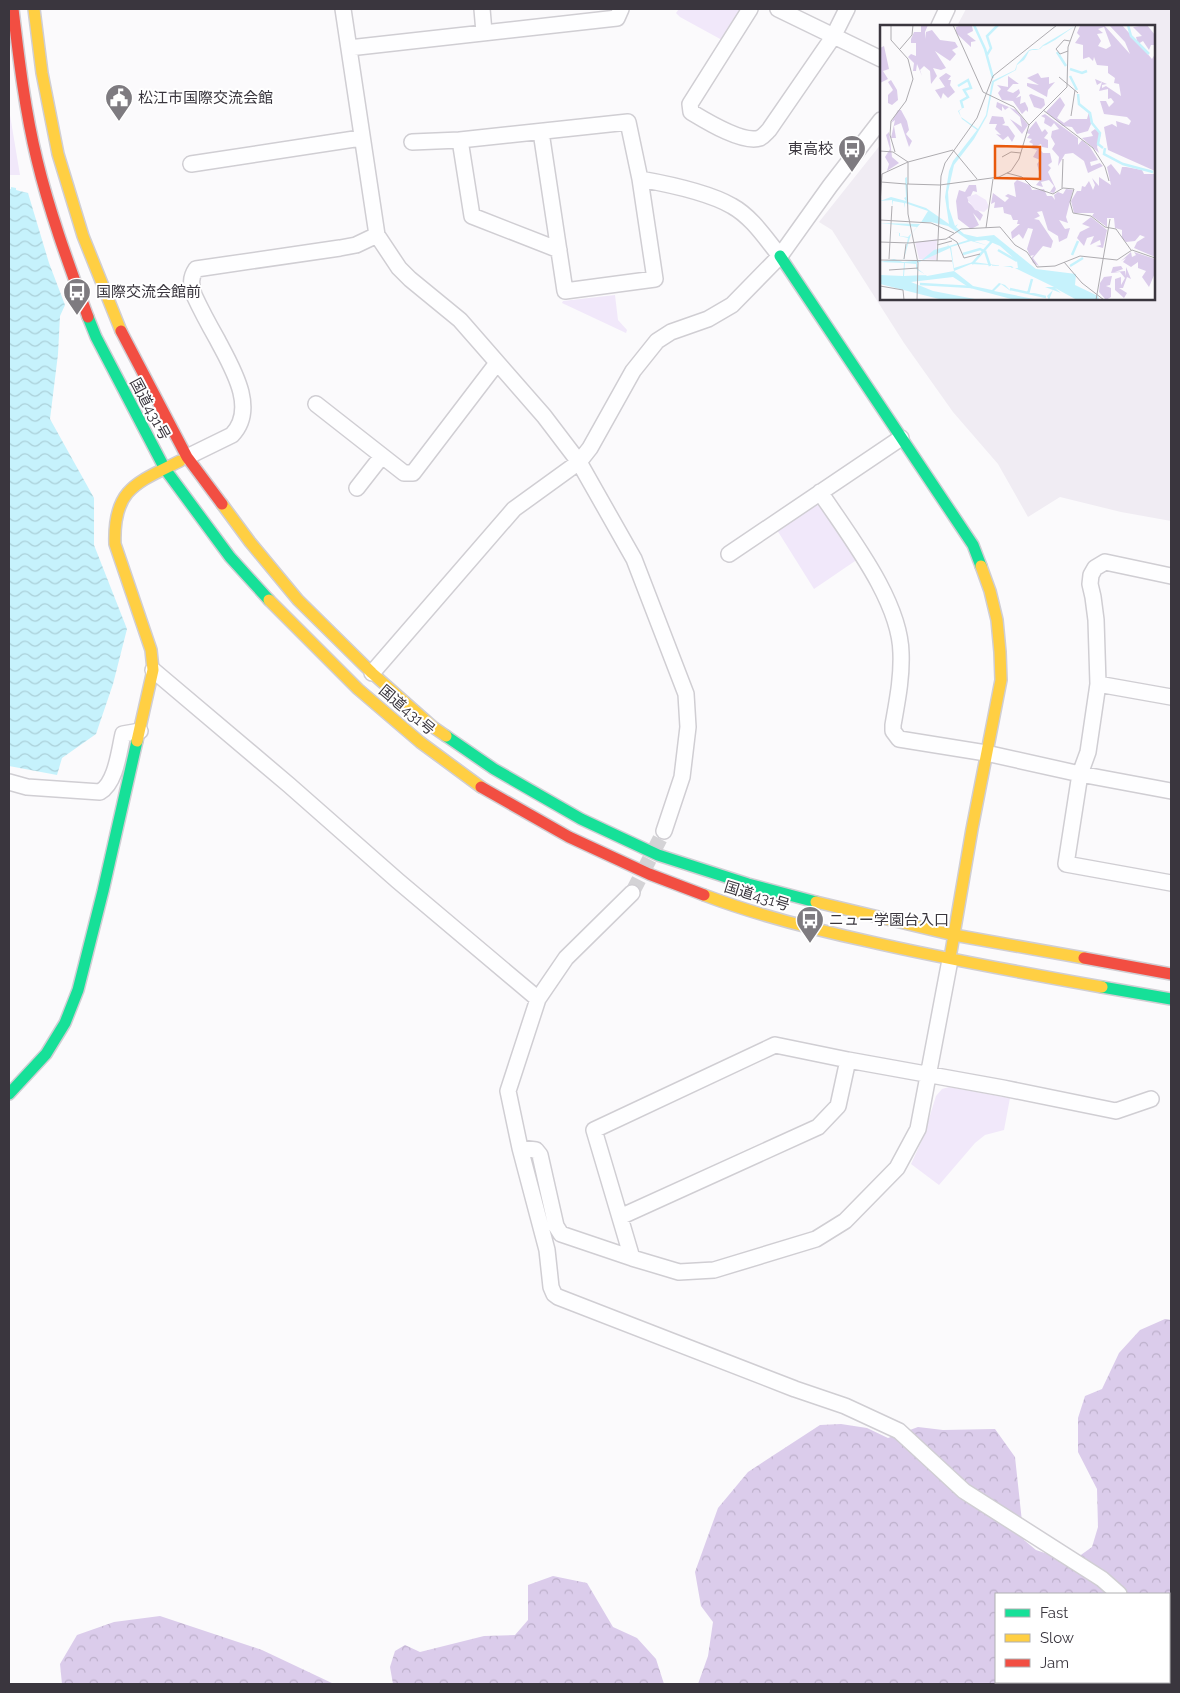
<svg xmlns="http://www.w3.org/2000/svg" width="1180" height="1693" font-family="Raleway,'Noto Sans JP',sans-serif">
<defs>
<pattern id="forest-crowns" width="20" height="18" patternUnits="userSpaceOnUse" patternTransform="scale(1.25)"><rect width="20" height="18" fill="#dbcceb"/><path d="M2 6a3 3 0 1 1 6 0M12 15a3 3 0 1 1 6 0" fill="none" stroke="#bdb0cb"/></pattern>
<pattern id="water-waves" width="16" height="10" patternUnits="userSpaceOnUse" patternTransform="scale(1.25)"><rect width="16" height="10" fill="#c6f2fc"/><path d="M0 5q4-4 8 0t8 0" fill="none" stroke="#abd0d9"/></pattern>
</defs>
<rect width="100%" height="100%" fill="#fbfafc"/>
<!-- built -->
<path fill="#f0ecf3" d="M966 9H1171V521L1121 512 1060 497 1028 517 998 464 953 412 904 343 832 230 819 222 881 144V299H1154V26H957Z"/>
<!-- forest -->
<path fill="url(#forest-crowns)" d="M1165 1319 1171 1320V1676L1169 1674V1594H996V1682H1112L1109 1684H698L708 1656 713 1622 701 1606 695 1572 718 1508 748 1472 820 1425 841 1424 867 1428 888 1438 918 1427 943 1430 995 1429 1015 1457 1024 1540 1036 1550 1071 1562 1092 1547 1098 1527 1097 1489 1078 1452V1418L1085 1396 1102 1389 1119 1353 1140 1330Z
M553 1576 587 1583 613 1627 637 1638 656 1659 664 1684H393L390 1667 395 1651 405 1645 420 1652 484 1636 515 1635 528 1620V1585Z
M160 1616 262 1650 334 1684H62L60 1664 77 1635 114 1622Z"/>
<!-- park -->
<path fill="#f1e8fa" d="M679 9H741L722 40 680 17 676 13Z
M9 109 20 175H9Z
M615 295 618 320 627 330 626 333 562 303 563 301Z
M814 505H823L858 559 814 589 777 530Z
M949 1087 1010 1098 1004 1130 985 1135 975 1143 939 1185 911 1164 923 1138 936 1096 942 1089Z"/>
<!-- water -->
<path fill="url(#water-waves)" d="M11 187 16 188V190L28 193 49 263 65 305 60 316 58 354 50 419 94 498V545L127 629 113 684 96 734 62 758 57 775 9 766V189H11Z"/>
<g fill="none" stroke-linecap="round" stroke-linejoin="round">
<!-- street-tunnel -->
<path stroke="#d4d3d6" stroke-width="15" stroke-dasharray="15 8" stroke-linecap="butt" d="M632 893 664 831"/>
<defs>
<path id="street" d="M343 9 377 235 399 268 410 279 460 320 544 416 579 462 634 559 686 694 688 727 682 777 664 831
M482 9 484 32
M750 9 690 104 691 112C706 121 743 144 760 138 764 136 766 133 769 130L833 37 847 9
M778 9 881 59
M939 26 947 9
M349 48 617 18 621 9
M541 132 565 291 655 279 640 179
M460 140 472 216 559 250
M412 142 460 140 628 122 640 179C668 184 708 192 732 206 752 217 766 239 780 256
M191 164 361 138
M316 404 404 473H413L497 363
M187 457 232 435C258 408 231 366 217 339 209 325 201 310 194 295 191 284 190 278 196 269L340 248 356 245 377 235
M357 488 382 456
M820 492C849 536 900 600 901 653 902 678 897 702 893 725V731L899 739 986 753 1080 774 1171 791
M729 554 901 438
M1171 576 1105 562 1095 568 1091 575 1090 584 1093 597 1096 620 1098 684 1088 752 1080 774 1066 864 1171 883
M153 670 289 785 398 881 538 999
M372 673 514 509 579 462 590 448 633 371 657 341 671 332 708 319 732 305 780 256 830 186 881 120
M1098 684 1171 697
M9 782 27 787 100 792C116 783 119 751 123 734L140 731
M632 893 566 958 538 999 508 1091 520 1148 547 1250 551 1287 554 1294 558 1297 795 1389 845 1406 899 1431 964 1491 1102 1579 1119 1594
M520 1148 536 1150 540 1155 556 1226 561 1234 632 1258 679 1272 714 1270 816 1239 845 1221 897 1168 918 1129 950 960
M620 1217 818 1127 838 1106 848 1060
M632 1258 594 1130 775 1045 848 1060 1003 1088 1116 1111 1151 1099
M1154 1682V1684"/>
<path id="fast" d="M780 256 973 545 981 566
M88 317 96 337 165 469 230 557 269 600
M446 736 494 769 581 819 658 855 748 884 816 902
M1102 987 1171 999
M9 1094 46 1054 65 1023 78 990 103 891 137 741"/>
<path id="slow" d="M34 9 42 73 58 154 83 236 121 331
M222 504 250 542 298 600 372 673 433 727 446 736
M269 600 358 689 420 742 481 787
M137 741 153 670 151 650 115 544C113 489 136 483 180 461
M704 895C757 915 812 929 867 941 945 959 1023 973 1102 987
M816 902 954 935 1084 958
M951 952 972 829 1001 680 1000 652 997 620 990 591 981 566"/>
<path id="jam" d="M13 9C19 60 25 111 37 160 50 214 69 265 88 317
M121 331 187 457 222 504
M481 787 569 837 649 874 704 895
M1084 958 1171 974"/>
</defs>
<!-- street casing -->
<use href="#street" stroke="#d0ced3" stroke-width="18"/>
<!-- fast casing -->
<use href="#fast" stroke="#d0ced3" stroke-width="14"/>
<!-- slow casing -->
<use href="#slow" stroke="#d0ced3" stroke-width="14"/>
<!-- jam casing -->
<use href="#jam" stroke="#d0ced3" stroke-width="14"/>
<!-- street -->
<use href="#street" stroke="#fefeff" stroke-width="15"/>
<!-- fast -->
<use href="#fast" stroke="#16e098" stroke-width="11"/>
<!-- slow -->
<use href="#slow" stroke="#ffcf43" stroke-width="11"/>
<!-- jam -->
<use href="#jam" stroke="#f24e42" stroke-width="11"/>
</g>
<!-- icons -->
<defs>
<symbol id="civic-pin" viewBox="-11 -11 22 30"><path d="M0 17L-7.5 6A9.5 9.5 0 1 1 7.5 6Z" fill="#7e7b80" stroke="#fff"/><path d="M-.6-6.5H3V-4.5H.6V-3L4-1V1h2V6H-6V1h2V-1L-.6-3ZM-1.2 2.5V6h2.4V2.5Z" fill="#fff"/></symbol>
<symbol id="bus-pin" viewBox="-11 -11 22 30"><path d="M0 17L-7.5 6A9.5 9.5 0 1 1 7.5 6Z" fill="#7e7b80" stroke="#fff"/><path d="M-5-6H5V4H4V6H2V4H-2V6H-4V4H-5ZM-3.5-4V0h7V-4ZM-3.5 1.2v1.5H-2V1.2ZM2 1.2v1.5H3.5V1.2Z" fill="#fff"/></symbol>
</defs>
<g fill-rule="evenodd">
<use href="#civic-pin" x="103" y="82" width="32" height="43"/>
<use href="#bus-pin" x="836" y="133" width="32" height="43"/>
<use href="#bus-pin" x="61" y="276" width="32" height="43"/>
<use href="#bus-pin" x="794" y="904" width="32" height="43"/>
</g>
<g text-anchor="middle" stroke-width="4" stroke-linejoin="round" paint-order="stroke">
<!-- poi labels -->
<g font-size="15" fill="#3a363e" stroke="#fff" text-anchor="start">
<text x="138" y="103">松江市国際交流会館</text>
<text x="833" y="154" text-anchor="end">東高校</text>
<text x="96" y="297">国際交流会館前</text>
<text x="829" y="925">ニュー学園台入口</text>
</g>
<!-- street labels -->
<g font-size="15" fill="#3a363e" stroke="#fff">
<text transform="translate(150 409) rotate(62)" y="5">国道431号</text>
<text transform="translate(407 710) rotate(40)" y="5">国道431号</text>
<text transform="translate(757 896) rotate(17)" y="5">国道431号</text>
</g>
</g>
<!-- overview -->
<g transform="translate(880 25)">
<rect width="275" height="275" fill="#fbfafc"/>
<path d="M41 0H48L45 7V14L46 7 52 5 60 15 75 17 78 22 72 25 76 29 70 36 55 26 66 43 61 45 53 43 57 51 51 59 50 46 44 41 40 45 42 51 37 39 36 46H33L34 38 28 32 31 29 36 31V18H31V14L34 7H41ZM81 0 92 1 93 6 87 9 96 16 91 17V22L76 8V2ZM224 0 250 29 245 17 229 0H242L272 34 275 29V146L228 125 224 102 232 99 237 102 236 96 249 100 251 96 247 92 224 89 220 76H226L229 82 234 77 231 73 228 74V64L219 66 222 57 217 60 215 54 227 59 222 60V63L226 61 241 71 239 59 234 58 235 53 228 48V41L217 40 214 32 213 36 209 32 203 34V20L195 18 200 11 197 8 200 1ZM224 2 231 21 226 24 218 21 221 16 217 9 223 8 218 4ZM267 0 275 10V20H271L269 25 263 16 258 19 256 12 262 11 253 2ZM4 21 9 44 3 46 8 54 0 58V23ZM66 48 71 51 68 55H71L70 60 75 67 68 73 63 68 61 74 55 65 65 62 59 53ZM158 48 161 53 169 52V59L175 57 168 65 167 72 147 61V58L159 60 147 53ZM128 51 139 59H133L127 66 133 68 139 64 140 68 136 73 141 71 140 79 145 77 148 83V87L146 85 142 89 133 76 122 75 118 68 121 64 117 60 128 62ZM11 55 17 65 18 75 12 80 8 78V70L13 65 8 57ZM151 69 164 74 165 80 161 84 154 82 149 70ZM180 72 185 80 177 93 184 98 190 94H207L209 87 211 99 208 106 197 109 192 102 183 101 166 87ZM117 77 136 85 148 100 142 109 130 94 142 102 140 92 129 82 125 85 122 81V86L116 82ZM18 85H21L27 96 29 105 26 109 32 116 29 122 21 98 14 101 16 113H11L15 95 11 98ZM165 89 198 113V120L202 115 210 122 218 135 210 137 211 141 220 138 223 141 208 148 204 136 193 128 185 129 178 141 179 132 172 124 175 119 171 112 172 106 179 104 174 98 171 102 164 98 165 93 161 91ZM112 91 123 92 125 98 122 100 128 101 135 111 132 117 128 111 123 115 116 109 121 110 115 104 117 99H109ZM156 96 162 107 165 104 168 108 164 113 168 115V123L162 122 161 119 157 121 163 128H170L172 137 168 140 171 143 168 147 176 164 174 168 170 167 174 161 169 155 161 157 163 162 156 160 161 154 157 139 160 135 153 132 157 125 151 123 153 119 149 117 152 114 147 113 150 109 146 108ZM215 104 221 109 217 122 219 128 202 113 213 111 211 107ZM9 107 12 132 19 138 7 146 9 139 5 132 10 124 6 110ZM231 139 240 150 242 142H246L262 145 264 149H275V232L254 223 257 217 265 212 260 210 255 216 246 217 242 213V205L235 203 234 193H227V202L212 191 214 188H194L191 176 197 166H201L202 161 205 162 209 156 213 165 215 160 212 153 219 161V152L231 160 227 142ZM137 155 150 160 152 165 164 164 167 171H172L175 175 174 170 178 167 183 169 186 164 193 165 186 192 188 198 179 195 185 204 190 203 187 213 179 217 178 211 168 205 162 186 157 187 160 191 154 194 159 195 173 216 171 223 163 221 153 233 159 241 153 238 151 233 154 230 150 231 147 224 153 204 148 203 143 214 139 209 132 214 131 207 140 199H137L138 195H133L131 190 124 188 123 182 114 183 115 177 111 179 113 168 125 177 129 173 125 171 128 169 136 172 134 158ZM89 160H96L97 167 93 166 88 177 103 190 100 196 93 188 99 200 91 204 78 194 76 176 79 165 85 167ZM211 192 227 205 223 223 216 221 221 220 220 215 210 220 214 211 207 213 204 221 197 213 200 207 210 202 202 199ZM251 227 252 232 256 230 254 227 275 234V248L269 262 262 252 266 246 258 243V237L251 242 243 237 246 233 241 236ZM241 241 243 244 235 247 245 246 246 251V242L251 254 247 252 243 263H239L247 268 244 273 235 265V254L241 252V260L245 253 240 247 231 248 233 242ZM232 251 230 260 226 261 231 263V272L226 275 219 267 220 258 224 252Z" fill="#dbcceb" fill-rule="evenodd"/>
<path d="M96 169 106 175 109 182 104 187 95 185 88 175 87 172ZM57 214 56 235 39 234 35 217Z" fill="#f1e8fa"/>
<path d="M195 1 175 15 166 20 163 21 160 24 156 25H152L149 26 146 32 144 35 141 37 137 40 136 45 114 57 107 91 94 114 74 140 68 167 69 183 75 201 78 199 76 202 84 209 97 212 114 210 156 244 196 249 195 260 218 271 219 275H197L175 263 181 268 173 265 169 275 167 271 173 265 165 262H174L131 241 91 239 74 246 93 261 112 265 119 258 125 260 132 267 121 259 114 266 159 275H135L90 263 73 252 31 257 53 266 100 275H63L0 259V250L23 251 24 238 0 237 14 234 23 237 28 213 19 211V208L12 207 20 208V211L28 212 37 202 0 198 40 199 48 186 25 178 24 183V178L13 176 12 181V175L0 176 11 172 26 176 24 173 26 172 25 153 27 152 28 177 46 183 69 199 65 172 69 146 73 136 97 105 82 94 78 86 84 82 79 86 81 92 98 104 106 90 112 56 135 45 137 39 149 25 153 24H159L163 20ZM51 197 68 201 88 215 69 221 67 219 68 221 54 225 42 235 23 237 31 209 41 198ZM106 215 120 221 137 236 138 243 93 237 74 243 71 222 91 216 109 221 94 216ZM70 223 74 246 47 251 38 244 37 238ZM25 238 36 239V244L46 250 24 251Z" fill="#c6f2fc" fill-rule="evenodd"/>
<path fill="none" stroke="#c6f2fc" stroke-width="2.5" d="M94 0 105 24 113 53M248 0 251 11 269 29M177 27 186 41M107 30 111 23 107 11 118 0M190 44 202 48 207 46M190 51 197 65M78 61 88 55 91 63 84 65 88 72 81 76 83 83M198 69 199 79 210 88 212 98 220 108 218 119 223 123M225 123 224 129 243 139 273 147M118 225 137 236M105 226 110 241M83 229 100 224 104 226M192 230 198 216M92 239 114 214M190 241 203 233M40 259 92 262M130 264 166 272M148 269 152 254"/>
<path fill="none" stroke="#aeacb0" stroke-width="1" d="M11 0V15L28 34 33 54 26 76 11 96 10 110 15 127M73 0 103 67 134 82 149 100M20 24 32 10 33 0M188 26 180 29 176 24 184 15 190 16M179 52 198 68M163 85 213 123 225 142 229 156M191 91 195 65M0 126 13 127 28 137 73 125 97 154M122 132 131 127 141 128M28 137V159M127 148 142 152 152 162 173 169 183 163 194 164 190 177 193 188 211 191 225 202 236 204 251 225M1 157 26 159M27 159 28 189 38 238 37 275M27 159 60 160 119 152 131 146 139 134 149 100 187 62 188 22 196 0M182 163 183 134M0 179 2 149 28 137M0 195 51 198 74 208M106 203 113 154M69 212 77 217 84 233 100 229M0 217 29 218 66 214 81 204 120 202 135 220 147 227 157 242 175 241 200 231 237 235 252 225 275 233M57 220 72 216M9 234 12 181M24 234 26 219M0 235 72 236M57 236 61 151 65 138 97 93 113 51 177 0M184 237 202 258 224 275M9 245 38 243M0 261 23 265 24 275M216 275 230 194"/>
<path fill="#e8590c" fill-opacity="0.15" stroke="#e8590c" stroke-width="2.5" d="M115 121 160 122V154L115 153Z"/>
<rect width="275" height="275" fill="none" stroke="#3a363e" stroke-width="2.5"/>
</g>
<!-- border -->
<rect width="1180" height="1693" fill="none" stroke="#3a363e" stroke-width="20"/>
<!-- legend -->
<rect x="995" y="1593" width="175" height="90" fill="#ffffff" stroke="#b0afb2"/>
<rect x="1005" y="1609" width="25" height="8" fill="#16e098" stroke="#b0afb2"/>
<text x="1040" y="1618" font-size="15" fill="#3a363e">Fast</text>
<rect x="1005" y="1634" width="25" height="8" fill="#ffcf43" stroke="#b0afb2"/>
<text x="1040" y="1643" font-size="15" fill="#3a363e">Slow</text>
<rect x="1005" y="1659" width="25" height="8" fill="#f24e42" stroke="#b0afb2"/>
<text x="1040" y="1668" font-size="15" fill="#3a363e">Jam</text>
</svg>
